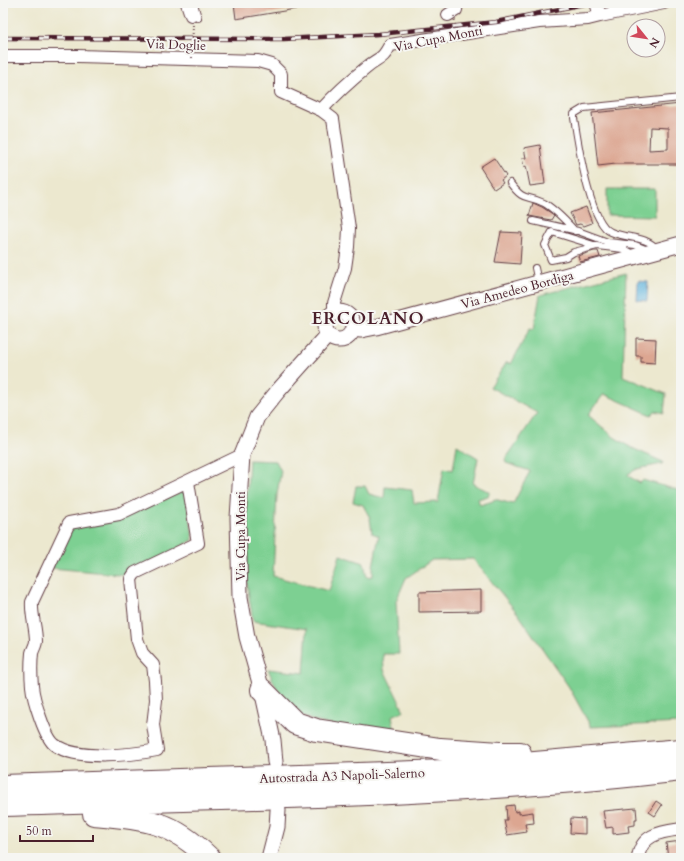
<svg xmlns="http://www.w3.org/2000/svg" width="684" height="861" font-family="Cardo,serif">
<rect width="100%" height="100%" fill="#f6f6f2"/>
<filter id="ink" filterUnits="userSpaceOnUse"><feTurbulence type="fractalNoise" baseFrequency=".025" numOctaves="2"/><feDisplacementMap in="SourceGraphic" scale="8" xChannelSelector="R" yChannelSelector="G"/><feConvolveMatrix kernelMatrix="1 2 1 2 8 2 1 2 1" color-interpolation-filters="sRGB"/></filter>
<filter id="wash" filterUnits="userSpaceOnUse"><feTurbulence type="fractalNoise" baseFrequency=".012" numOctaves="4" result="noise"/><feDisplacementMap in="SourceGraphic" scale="16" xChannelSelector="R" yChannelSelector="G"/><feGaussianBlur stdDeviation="0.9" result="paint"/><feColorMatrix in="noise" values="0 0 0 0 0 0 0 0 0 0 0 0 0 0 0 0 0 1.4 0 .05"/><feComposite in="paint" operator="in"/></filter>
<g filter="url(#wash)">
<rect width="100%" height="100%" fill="#ece8cf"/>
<!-- green -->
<path fill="#7dd092" stroke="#64785e" d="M607 189H655V216L607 215Z
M626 273 623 376 666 394 664 413 655 411 651 415 604 394 588 415 614 437 630 447 663 462 662 464 637 469 628 474 630 477 640 483 643 480 681 491V723L591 727 569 687 519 615 473 559 432 560 406 578 396 601 399 654H383L384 670 404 711 392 716 396 736C372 732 317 726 299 714 283 704 275 686 268 669L304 673 307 629 253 621 243 559 249 460 276 461 281 471 277 494 273 576 329 591 340 555 364 563 367 577 373 576V566L379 536 372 533 370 518 363 505 353 502 356 486H365L369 494 384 498 385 487 412 490 414 503 438 502 444 468 453 470 457 445 478 458 473 484 490 492 488 496 478 499 480 505 493 501 494 499 513 504 530 471 506 463 505 460 537 413 490 387 507 362 511 364 530 328 534 329 540 295Z
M187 490 193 540 129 575 51 568 70 528 122 516Z"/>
<!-- water -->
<path fill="#61b4dd" stroke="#566a84" d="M638 281 648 282 647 301 637 300Z"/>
<g id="blocks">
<!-- building -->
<path fill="#dca691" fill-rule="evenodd" d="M234 3H307L308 7 236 19Z
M681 104V164H616L598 166 592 113ZM650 127 668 128V149L649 150Z
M540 145 545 184 530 186 526 166 524 167 522 158H526L524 148Z
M494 158 506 176 501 180 503 183 494 189 480 167Z
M533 203 542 207 554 215 551 220 529 216Z
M586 207 592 223 584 226 580 224 576 225 570 213Z
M501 232 522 233 520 264 495 262Z
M594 251H598L600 257 580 262 578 256Z
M636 338 656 339 655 363 641 362V356H636Z
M481 590V611L419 612V592Z
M656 801 662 805 655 816 649 812Z
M514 805 515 812 519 811V814L533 812 534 823 525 824 527 832 507 835 504 820H507L506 806Z
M636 808 637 819H635V825L628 826 629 832 613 834V827L606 828 603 811Z
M571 818 585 819V834L570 833Z
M681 841V858H668L666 843Z"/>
</g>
</g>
<g filter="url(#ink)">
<use href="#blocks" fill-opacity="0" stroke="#623d44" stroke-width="1"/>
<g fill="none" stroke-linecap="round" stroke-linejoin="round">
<defs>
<path id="service" d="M194 3 198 18
M510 183C525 203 526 194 544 203 556 210 566 221 575 231
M533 221 578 231 608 242 635 245 648 250
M597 246 574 252 566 257 551 260 545 245 552 232 597 246 623 249 629 252 631 256
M658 250C646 235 627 239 611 232 589 223 578 141 574 118V114L584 108 681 98
M535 268 538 282"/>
<path id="minor" d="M187 3 191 15
M597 6 600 16 664 3
M448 15 456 10 457 3
M3 56H78L258 61 272 65 281 74V92L321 110 333 119 349 228 348 247 345 268 334 303V313
M321 110C335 95 350 81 366 68 379 57 382 61 390 45L539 22 588 19 600 16
M188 482 198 543 135 573 131 579 137 639 142 653 153 665 155 681 156 700 153 725 157 750C132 755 77 761 55 745 45 738 33 698 32 686 31 675 31 663 32 653 33 649 36 645 36 641 36 628 31 615 32 602L69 523 119 514 242 455
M638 858C641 834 661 832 681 829"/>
<path id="tertiary" d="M325 326a14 14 0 1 1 28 0a14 14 0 1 1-28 0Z
M353 329 361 330 376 327 681 244
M275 762 273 740 262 690 247 637 240 597 238 518 242 455 257 417 278 391 328 335
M269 858 277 827 278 810"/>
<path id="motorway" d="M262 690 295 723 316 730 440 749 500 753H520
M3 786 445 771 681 750
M3 805C229 798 456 797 681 770
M94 814C146 819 170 820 209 858"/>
</defs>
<!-- service casing -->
<use href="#service" stroke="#623d44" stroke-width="8"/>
<!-- minor casing -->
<use href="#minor" stroke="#623d44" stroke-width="14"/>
<!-- tertiary casing -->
<use href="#tertiary" stroke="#623d44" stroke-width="17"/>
<!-- motorway casing -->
<use href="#motorway" stroke="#623d44" stroke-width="24"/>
<!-- service -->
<use href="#service" stroke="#fff" stroke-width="6"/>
<!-- minor -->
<use href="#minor" stroke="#fff" stroke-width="12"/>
<!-- tertiary -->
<use href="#tertiary" stroke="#fff" stroke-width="15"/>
<!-- motorway -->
<use href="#motorway" stroke="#fff" stroke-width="22"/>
<defs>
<path id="rail" d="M3 38 284 39 379 34 496 22 589 3"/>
</defs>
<!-- rail casing -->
<use href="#rail" stroke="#4a1f2b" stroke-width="4.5"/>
<!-- rail -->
<use href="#rail" stroke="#f6f6f2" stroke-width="3" stroke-dasharray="9" stroke-linecap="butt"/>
<!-- path-bridge -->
<path stroke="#623d44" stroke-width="2" stroke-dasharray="1 3" stroke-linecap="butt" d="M454 16 456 31
M192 58 193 23"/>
</g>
</g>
<g text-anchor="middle" stroke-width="4" stroke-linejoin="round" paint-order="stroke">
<!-- street labels -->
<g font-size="13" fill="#4a1f2b" stroke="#f6f6f2">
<text transform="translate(438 38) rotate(-11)" y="5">Via Cupa Monti</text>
<text transform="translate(176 44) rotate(2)" y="5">Via Doglie</text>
<text transform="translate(517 289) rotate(-15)" y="5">Via Amedeo Bordiga</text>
<text transform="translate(240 536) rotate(-90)" y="5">Via Cupa Monti</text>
<text transform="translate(342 775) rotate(-2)" y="5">Autostrada A3 Napoli-Salerno</text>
</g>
<!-- district labels -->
<g font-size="17" font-weight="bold" letter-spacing="1" fill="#4a1f2b" stroke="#f6f6f2">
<text x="368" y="324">ERCOLANO</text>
</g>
</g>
<!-- margin -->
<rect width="684" height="861" fill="none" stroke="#f6f6f2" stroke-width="16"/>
<!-- north arrow -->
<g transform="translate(646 38) rotate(120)"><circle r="19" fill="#f6f6f2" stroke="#b1a0a2"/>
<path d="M0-3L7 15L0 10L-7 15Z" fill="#d1495b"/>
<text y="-6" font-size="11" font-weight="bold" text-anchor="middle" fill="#4a1f2b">N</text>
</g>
<!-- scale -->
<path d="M20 835v6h73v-6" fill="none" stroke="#4a1f2b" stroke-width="2"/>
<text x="26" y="835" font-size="12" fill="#4a1f2b" stroke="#f6f6f2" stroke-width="3" paint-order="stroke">50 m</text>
</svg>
